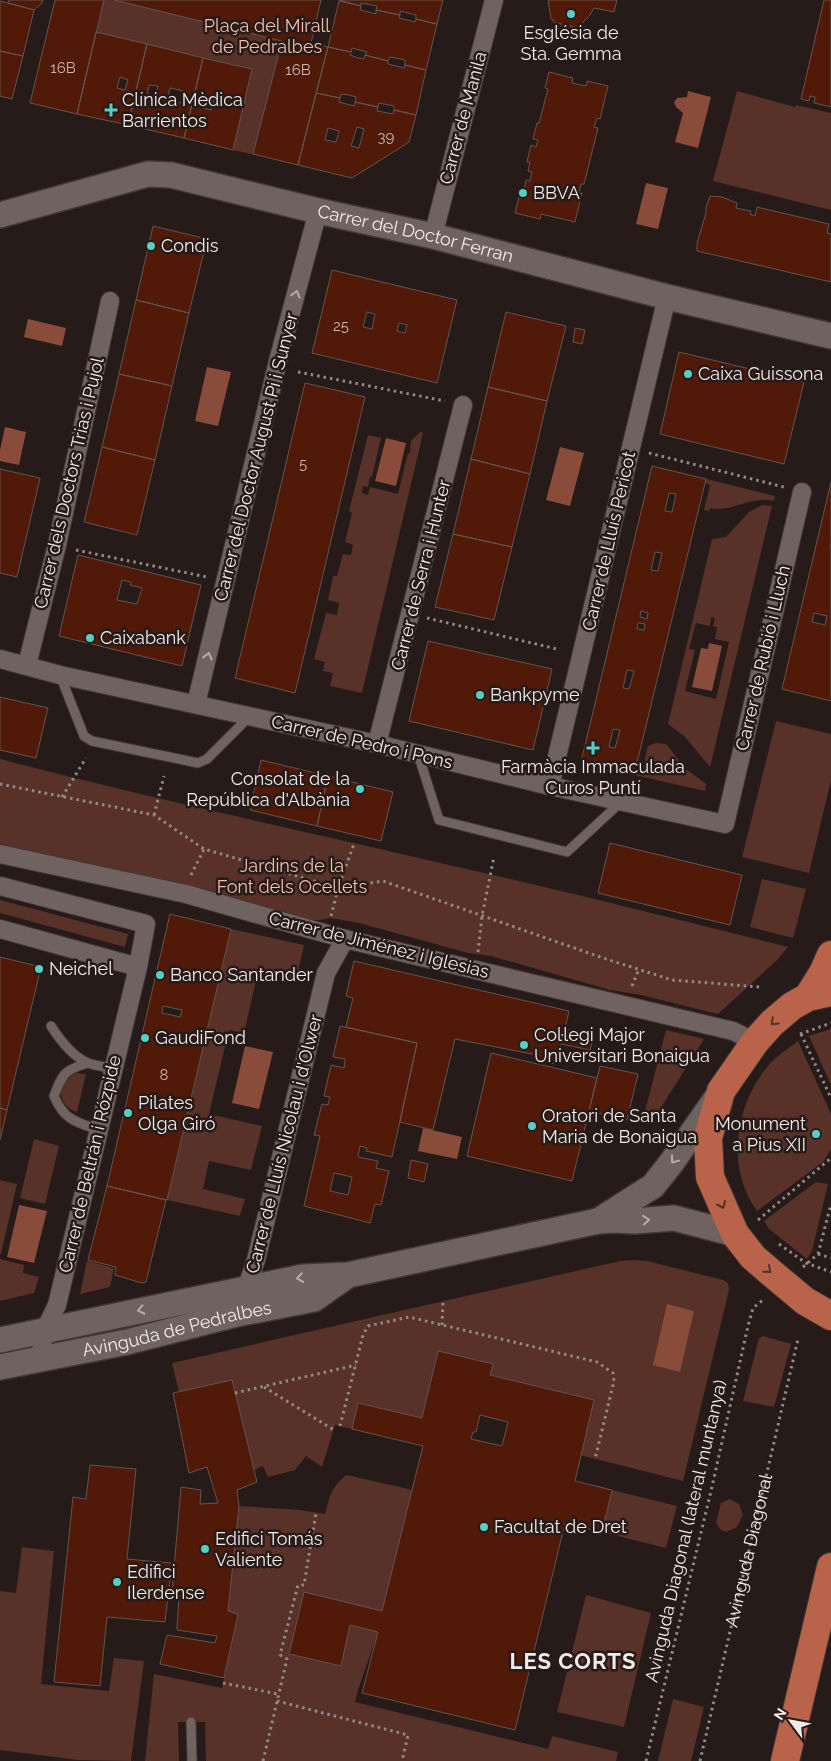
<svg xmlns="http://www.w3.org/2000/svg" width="831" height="1761" font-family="Raleway,sans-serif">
<rect width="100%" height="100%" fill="#261b18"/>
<!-- green -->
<path fill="#583228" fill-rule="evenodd" d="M55 0H315L275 159 233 150 252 69 96 33 30 103Z
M737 91 795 107 796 105 831 113V210L713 181Z
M420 432 423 433 362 693 330 686 333 673 323 671 325 662 314 659 326 613 337 615 339 603 328 600 333 576H337L343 554 351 555 353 545 345 542 352 513 349 511 368 435 381 438 372 477H370L368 487 363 486 362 493 368 495 370 487 398 494 408 453 410 454 411 441Z
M706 479 775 496 774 501C751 495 732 513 710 508L709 511 704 510 710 485 705 483Z
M762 505 772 506 710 767 685 737 668 724 712 539 726 537 749 512ZM711 617 715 618 713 626 717 627 715 639 729 642 716 699 685 691 695 650 689 649 696 623 710 626Z
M776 721 831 734V780L809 873 742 857Z
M656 743 666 744 686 769 706 784 705 791 634 775 636 770 642 771 648 746Z
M0 759C160 801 322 835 484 873 585 896 687 922 788 947L777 960 718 1014 641 995 610 990 491 956 468 953 359 923 331 918 293 924 0 854Z
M762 879 806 889 793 938 750 927Z
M0 900 128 934 125 947 0 913Z
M231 929 304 945 296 981 258 972 244 1033 229 1030 209 1114 262 1126 251 1170 209 1161 203 1189 245 1199 240 1216 167 1200Z
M831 1029V1085L809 1036Z
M666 1030 704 1039 652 1122 642 1123Z
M798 1041 831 1114V1149L823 1162 757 1211C727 1170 734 1111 764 1071 772 1059 786 1050 798 1041Z
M76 1073 86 1074 77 1112C56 1106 56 1081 76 1073Z
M34 1139 59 1146 45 1204 20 1198Z
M0 1180 17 1184 1 1254H0Z
M816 1182 828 1184 812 1251 807 1259 769 1229 764 1221Z
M0 1259 24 1265 23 1273 39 1277 34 1293 0 1301Z
M633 1260 647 1261 723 1280 728 1283 729 1290 683 1481 576 1454 594 1400 490 1375 493 1364 438 1351 422 1418 359 1403 352 1429 335 1425 322 1467 306 1456 295 1470 268 1477 263 1466 254 1470 232 1381 179 1392 172 1363 620 1261Z
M87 1261 114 1268 110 1287 80 1294Z
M763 1336 791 1344 774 1407 743 1401 759 1338Z
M347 1475 412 1490 382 1611 304 1592 289 1654 340 1666 350 1625 378 1632 358 1690 355 1702 548 1749 552 1736 618 1752 616 1761H206L205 1722H178L179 1761H145L154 1674 222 1688 238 1615 228 1611 239 1506 300 1510 325 1514C330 1497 331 1486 347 1475Z
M612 1490 677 1506 666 1548 602 1532Z
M730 1499 739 1504 743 1515 737 1527 726 1532 721 1530 716 1523 721 1503Z
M22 1547 54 1551 41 1684 109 1691 114 1658 144 1661 131 1761 78 1760 0 1750V1591L16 1593Z
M586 1595 651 1613 624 1727 557 1712Z
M673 1699 704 1707 691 1761H658Z"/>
<!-- water -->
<path fill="#894c3a" d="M688 91 711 97 698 148 675 142 683 113 676 107 674 102 677 98 687 97Z
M646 183 668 188 658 229 636 224Z
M28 319 66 328 62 346 24 337Z
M207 367 231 372 218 426 195 421Z
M5 427 26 432 19 465 0 461V450Z
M386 438 406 443 396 486 375 481Z
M560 447 584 453 570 506 546 500Z
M709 643 722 646 712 691 692 687 701 648 708 649Z
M245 1046 273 1052 259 1109 232 1103Z
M423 1128 462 1137 457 1159 418 1151Z
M19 1205 47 1211 34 1263 7 1257Z
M667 1304 694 1311 680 1372 653 1365Z"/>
<!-- building -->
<path fill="#511908" stroke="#625551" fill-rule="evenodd" d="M9 0H43L42 3 34 10 8 3Z
M55 0H104L77 114 30 103Z
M114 0H321L311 43 328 47 298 165 253 154 282 41Z
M339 0H443L437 24 416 19V15L400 11V15L376 10 377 6 361 3V6Z
M548 0H617L614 12 594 8 590 15 583 22 582 26 578 25V28L553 22 554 20 551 19Z
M824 0H831V107L814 103 815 97 810 96 809 101 801 99Z
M0 1 34 10 23 56 0 51Z
M339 1 361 6 360 10 376 14V10L400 15 399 18 415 22 416 19 437 24 426 70 405 65V60L390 57 388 61 365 55 367 52 352 48 351 52 328 47Z
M96 32 147 44 128 125 77 114ZM120 77 128 80 125 90 117 88Z
M147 44 203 58 184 138 128 125ZM149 85 158 86 155 97 147 96ZM170 88 184 91 181 103 167 100Z
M328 47 351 52 350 55 358 58 364 59 365 55 388 61V64L404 68 405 65 426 70 416 115 394 110V106L379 103 378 107 355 102 356 97 349 95 341 94 340 98 316 93Z
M0 51 23 56 12 99 0 96Z
M203 58 252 69 233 150 184 138ZM205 98 214 99 211 110 203 108Z
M549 72 573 78 572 83 586 86 587 81 608 86 600 119 597 118 594 127 598 128 584 184H581L579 193H582L575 222 541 214 540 219 515 213 519 197H522L526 180 530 181 532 172 528 171 530 162H527L531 145 536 147 538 140 533 139 537 123H539L548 89 545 88Z
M316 93 340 98 339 102 354 106 355 102 378 107 377 111 393 114 394 110 416 115 409 142 352 178 298 165ZM357 127 364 129 359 148 351 146ZM328 128 339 131 336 142 325 140Z
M710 196 722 197 737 203 736 208 751 211 750 214 755 216 757 207 829 224 827 233 831 234V282L697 251V243L706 213V207Z
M153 226 207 239 189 313 136 300Z
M332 270 457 300 437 383 312 353ZM367 312 375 314 372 329 363 327ZM399 323 407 325 405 333 397 331Z
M136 300 189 313 172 386 119 374Z
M506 312 566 326 547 401 488 387Z
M575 328 585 330 582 344 573 342Z
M679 352 804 382 784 464 660 434Z
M119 374 172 386 155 460 102 447Z
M305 383 365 397 295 693 235 678Z
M488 387 547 401 530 474 471 459Z
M102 447 155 460 137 535 84 522Z
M471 459 530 474 512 547 453 534Z
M652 466 706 479 634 775 595 768V766L581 762ZM669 493 676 494 672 512 665 511ZM655 552 662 553 658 571 651 570ZM641 611 648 613 647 619 640 617ZM638 623 645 624 644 630 637 629ZM627 670 634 671 629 689 623 688ZM613 729 620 730 615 748 609 747Z
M0 469 40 478 17 577 0 573Z
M831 482V543L830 548 831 549V701L782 689ZM814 613 827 616 825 625 812 622Z
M453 534 512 547 494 620 435 607Z
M78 555 201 585 182 666 59 636ZM122 580 131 582 130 585 142 588 137 604 117 600Z
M428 641 552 669 533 750 409 721Z
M0 697 48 708 36 758 0 750Z
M261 760 328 776 317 826 250 810Z
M328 776 393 792 381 841 317 826Z
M610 843 742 875 730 925 598 893Z
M170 914 231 929 167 1200 107 1186ZM163 1006 182 1010 180 1017 162 1013ZM143 1096 161 1100 159 1107 141 1103Z
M0 957 41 967 7 1110 0 1108Z
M354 961 569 1011 565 1029 594 1036 590 1050 561 1044 555 1064 536 1060 537 1055 455 1039 433 1130 400 1122 417 1043 346 1027 353 998 346 996Z
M340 1026 417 1043 392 1157 366 1151 367 1148 360 1146 358 1157 378 1161 376 1168 389 1171 381 1205 375 1204 370 1223 304 1206 320 1136 314 1135 322 1104 328 1105 330 1097 324 1096 331 1065 344 1068 345 1059 333 1057ZM334 1173 352 1177 348 1195 330 1191Z
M491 1053 597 1078 572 1181 467 1156Z
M600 1066 638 1074 627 1120 589 1111Z
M0 1108 7 1110 0 1140Z
M411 1160 428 1164 424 1182 408 1178Z
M107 1186 166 1200 146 1282 142 1283 115 1275 116 1267 88 1260Z
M438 1351 493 1364 490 1375 594 1400 575 1481 612 1490 602 1532 565 1523 515 1730 362 1693 378 1632 350 1625 341 1666 289 1654 304 1592 382 1611 423 1446 352 1429 358 1403 422 1418ZM480 1415 508 1422 502 1446 471 1439 473 1432H476Z
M232 1380 257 1482 237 1490 239 1506 228 1611 238 1614 224 1678 160 1664 167 1635 215 1643 217 1636 177 1630 179 1595 172 1592 181 1487 201 1490 200 1504 218 1503 207 1467 189 1473 173 1393Z
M90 1465 136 1469 127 1559 172 1563 165 1622 107 1617 100 1686 54 1682 73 1497 86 1499Z"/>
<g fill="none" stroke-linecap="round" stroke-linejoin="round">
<defs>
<path id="lane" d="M60 675 84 736 92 741 198 763 207 759 250 716
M418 754 439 820 567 852 621 802
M51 1026C60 1040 71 1055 86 1062 93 1066 105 1066 113 1069
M88 1063C64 1070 63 1073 54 1096 64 1120 76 1122 99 1130
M191 1722 192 1761"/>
<path id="street" d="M433 236 494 0
M0 659 60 675 377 744 550 786 725 824 802 492
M27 665 57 545 110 301
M196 704 278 361 318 211
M377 744 463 405
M550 786 667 297
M0 854 186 894 345 939 733 1031 755 1042
M0 886 146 924 138 967 0 929
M243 1298 256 1260 326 973 345 939
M39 1360 45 1330 57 1305 138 967"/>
<g id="secondary">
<path id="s2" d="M0 215 148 174 171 175 318 211 433 236 667 297 831 336"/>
<path d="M598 1221 653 1186 672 1162 716 1099"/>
<path d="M0 1340 303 1277 348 1275 598 1221 613 1220 635 1221 674 1218 735 1234"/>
<path id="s3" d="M0 1367 127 1342 237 1314 314 1299 348 1275"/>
</g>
<path id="primary" d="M831 992 808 997 792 1006 772 1023 755 1042 721 1091 708 1138 710 1177 735 1234 753 1257 775 1276 805 1301 831 1316
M808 997 823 973 831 955
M785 1761 831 1567"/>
</defs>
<!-- lane casing -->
<use href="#lane" stroke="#403836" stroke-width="11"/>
<!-- street casing -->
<use href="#street" stroke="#403836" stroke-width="20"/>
<!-- secondary casing -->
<use href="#secondary" stroke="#403836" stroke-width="28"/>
<!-- primary casing -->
<use href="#primary" stroke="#403836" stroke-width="30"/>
<!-- path -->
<g stroke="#938a87" stroke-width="3" stroke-dasharray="2.5 4" stroke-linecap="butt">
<path d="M298 372 445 401"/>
<path d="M649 453 784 487"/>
<path d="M76 550 207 577"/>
<path d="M427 618 557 649"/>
<path d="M0 784 154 815 204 849 338 888 383 881 603 958 672 980 760 987"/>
<path d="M62 797 86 758"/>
<path d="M154 815 164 776"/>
<path d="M191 875 204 849"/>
<path d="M331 916 338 888 354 844"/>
<path d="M478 952 482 916 494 857"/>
<path d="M632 986 639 969"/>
<path d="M800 1034 831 1023"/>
<path d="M801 1034 831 1098"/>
<path d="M758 1220 831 1158"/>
<path d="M779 1244 806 1263 831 1272"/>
<path d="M818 1254 831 1204"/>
<path d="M818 1254 831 1258"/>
<path d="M803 1267 818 1254"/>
<path d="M442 1325 443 1301"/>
<path d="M264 1387 334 1430"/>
<path d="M235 1393 356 1365"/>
<path d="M340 1426 363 1335 368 1326 409 1317 597 1362 613 1373 614 1381 595 1459"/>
<path d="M223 1683 278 1694"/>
<path d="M277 1701 408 1735 402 1761"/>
<path d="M263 1761 287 1659 280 1655 298 1585H304L316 1513"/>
<path d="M646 1761 711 1491 748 1326 753 1308 764 1299"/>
<path id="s1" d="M700 1761 798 1339"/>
</g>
<!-- lane -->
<use href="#lane" stroke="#70625e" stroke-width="9"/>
<!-- street -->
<use href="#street" stroke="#70625e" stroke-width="18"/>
<!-- secondary -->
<use href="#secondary" stroke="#70625e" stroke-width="25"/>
<!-- primary -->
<use href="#primary" stroke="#b9634a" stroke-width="28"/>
</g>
<!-- one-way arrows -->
<defs><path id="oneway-chevron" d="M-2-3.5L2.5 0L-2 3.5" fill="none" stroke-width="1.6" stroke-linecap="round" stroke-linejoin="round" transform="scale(1.25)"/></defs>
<g stroke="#b8ada9">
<use href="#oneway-chevron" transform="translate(296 294) rotate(-75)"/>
<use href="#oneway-chevron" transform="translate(208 656) rotate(-76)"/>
<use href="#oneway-chevron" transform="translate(674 1160) rotate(127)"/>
<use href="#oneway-chevron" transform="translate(646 1220) rotate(-5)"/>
<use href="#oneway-chevron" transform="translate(300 1278) rotate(171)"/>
<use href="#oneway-chevron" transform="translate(141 1310) rotate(168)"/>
</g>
<g stroke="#523127">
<use href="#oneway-chevron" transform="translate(774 1022) rotate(136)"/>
<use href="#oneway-chevron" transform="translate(722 1205) rotate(66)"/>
<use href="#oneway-chevron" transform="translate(768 1270) rotate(41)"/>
</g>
<!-- markers -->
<g fill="#56cec3" stroke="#261b18" stroke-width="2">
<circle cx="571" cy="14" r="5"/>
<path d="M108.5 102.5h5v5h5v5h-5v5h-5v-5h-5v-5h5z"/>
<circle cx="523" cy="193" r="5"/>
<circle cx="151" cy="246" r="5"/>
<circle cx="688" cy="374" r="5"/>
<circle cx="90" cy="638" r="5"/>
<circle cx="480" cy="695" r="5"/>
<path d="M590.5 740.5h5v5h5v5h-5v5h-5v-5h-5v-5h5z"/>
<circle cx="360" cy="789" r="5"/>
<circle cx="39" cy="969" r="5"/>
<circle cx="160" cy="975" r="5"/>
<circle cx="145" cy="1038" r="5"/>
<circle cx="524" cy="1045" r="5"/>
<circle cx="128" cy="1113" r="5"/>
<circle cx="532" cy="1126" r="5"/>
<circle cx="816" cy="1134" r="5"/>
<circle cx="484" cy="1527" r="5"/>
<circle cx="205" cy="1549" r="5"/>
<circle cx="117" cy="1582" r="5"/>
</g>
<g text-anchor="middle" stroke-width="5" stroke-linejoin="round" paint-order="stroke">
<!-- number labels -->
<g font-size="15" fill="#cab6af">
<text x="63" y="73">16B</text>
<text x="298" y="75">16B</text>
<text x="386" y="142">39</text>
<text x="341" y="331">25</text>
<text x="303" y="469">5</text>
<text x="164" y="1080">8</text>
</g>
<!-- park labels -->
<g font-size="18" fill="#f5bcab" stroke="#261b18">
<text x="267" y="32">Plaça del Mirall<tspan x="267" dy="21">de Pedralbes</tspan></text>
<text x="292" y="872">Jardins de la<tspan x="292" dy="21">Font dels Ocellets</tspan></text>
</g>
<!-- poi labels -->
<g font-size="18" fill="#f2eae7" stroke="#261b18" text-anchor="start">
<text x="571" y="39" text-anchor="middle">Església de<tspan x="571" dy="21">Sta. Gemma</tspan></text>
<text x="122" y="106">Clínica Mèdica<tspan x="122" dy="21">Barrientos</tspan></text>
<text x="533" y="199">BBVA</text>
<text x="161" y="252">Condis</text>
<text x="698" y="380">Caixa Guissona</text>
<text x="100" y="644">Caixabank</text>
<text x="490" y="701">Bankpyme</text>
<text x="593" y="773" text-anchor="middle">Farmàcia Immaculada<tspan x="593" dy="21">Curos Puntí</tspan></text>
<text x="350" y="785" text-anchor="end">Consolat de la<tspan x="350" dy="21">República d'Albània</tspan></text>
<text x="49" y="975">Neichel</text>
<text x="170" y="981">Banco Santander</text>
<text x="534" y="1041">Col·legi Major<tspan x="534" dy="21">Universitari Bonaigua</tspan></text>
<text x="155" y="1044">GaudiFond</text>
<text x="138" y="1109">Pilates<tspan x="138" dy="21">Olga Giró</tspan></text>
<text x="542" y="1122">Oratori de Santa<tspan x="542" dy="21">Maria de Bonaigua</tspan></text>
<text x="806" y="1130" text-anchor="end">Monument<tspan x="806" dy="21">a Pius XII</tspan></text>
<text x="494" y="1533">Facultat de Dret</text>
<text x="215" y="1545">Edifici Tomás<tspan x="215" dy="21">Valiente</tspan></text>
<text x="127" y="1578">Edifici<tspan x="127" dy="21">Ilerdense</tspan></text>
</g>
<!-- street labels -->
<g font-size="18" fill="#f2eae7" stroke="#261b18">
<text transform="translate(463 118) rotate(-75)" y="6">Carrer de Manila</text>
<text dy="6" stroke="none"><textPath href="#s2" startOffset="428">Carrer del Doctor Ferran</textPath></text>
<text transform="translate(256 457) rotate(-76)" y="6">Carrer del Doctor August Pi i Sunyer</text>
<text transform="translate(69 483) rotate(-77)" y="6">Carrer dels Doctors Trias i Pujol</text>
<text transform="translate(609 541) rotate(-77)" y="6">Carrer de Lluís Pericot</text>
<text transform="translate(421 575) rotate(-76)" y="6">Carrer de Serra i Hunter</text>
<text transform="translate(763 658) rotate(-77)" y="6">Carrer de Rubió i Lluch</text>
<text transform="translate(362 742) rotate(13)" y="6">Carrer de Pedro i Pons</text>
<text transform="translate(379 945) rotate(14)" y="6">Carrer de Jiménez i Iglesias</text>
<text transform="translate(284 1144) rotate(-76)" y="6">Carrer de Lluís Nicolau i d'Olwer</text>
<text transform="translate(90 1164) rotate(-77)" y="6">Carrer de Beltrán i Rózpide</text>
<text dy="6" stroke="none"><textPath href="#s3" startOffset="181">Avinguda de Pedralbes</textPath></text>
<text transform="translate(686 1531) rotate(-77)" y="6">Avinguda Diagonal (lateral muntanya)</text>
<text dy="6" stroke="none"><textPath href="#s1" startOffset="216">Avinguda Diagonal</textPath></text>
</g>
<!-- district labels -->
<g font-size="22" font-weight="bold" letter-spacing="1" fill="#f2eae7" stroke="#261b18">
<text x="573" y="1669">LES CORTS</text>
</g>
</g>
<!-- north arrow -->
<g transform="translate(791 1721) rotate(302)" stroke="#261b18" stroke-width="4" paint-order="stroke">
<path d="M0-4L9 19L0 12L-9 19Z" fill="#f2eae7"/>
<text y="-8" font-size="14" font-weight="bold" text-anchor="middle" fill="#f2eae7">N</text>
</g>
</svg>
